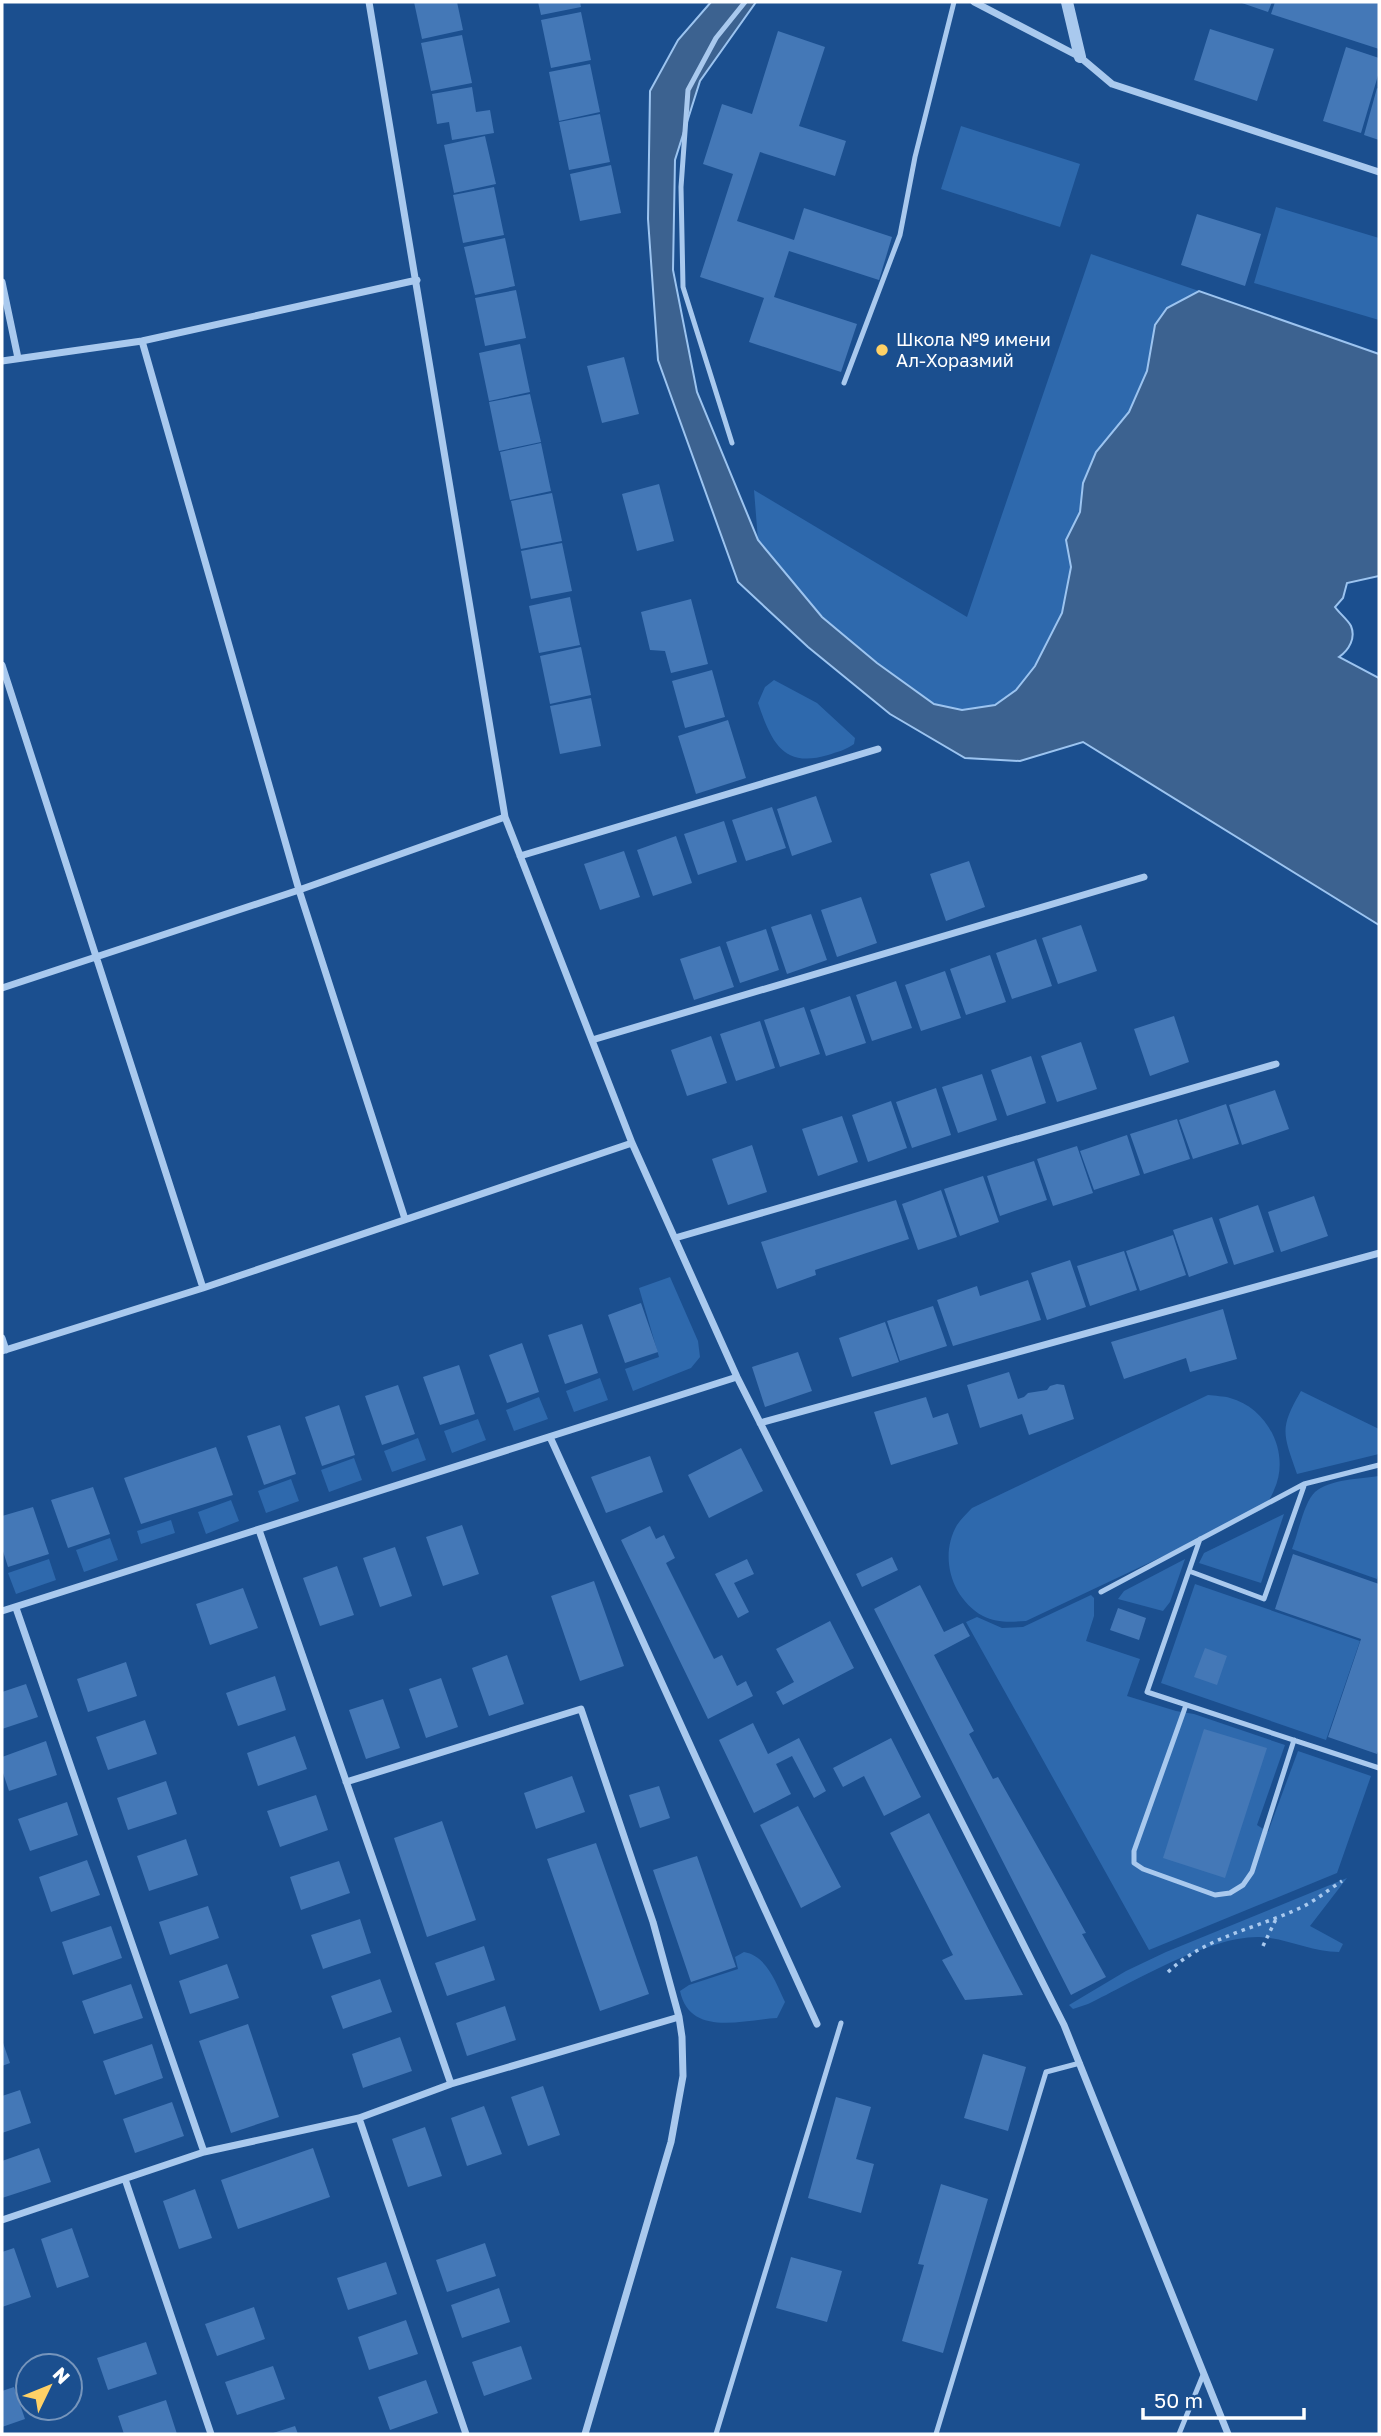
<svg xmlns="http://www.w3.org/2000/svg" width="1381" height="2436" font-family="'Golos Text',sans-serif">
<rect width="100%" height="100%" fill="#1b4f8f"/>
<!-- green -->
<path fill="#2e69ad" d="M961 126 1080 164 1060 227 941 189Z
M1276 207 1379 238V320L1254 283Z
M1091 254 1199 291 1168 308 1155 325 1147 371 1129 413 1096 452 1083 483 1080 512 1066 540 1071 567 1062 613 1035 666 1016 690 995 705 962 710 934 704 877 663 822 617 758 540 754 490 967 617Z
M774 680 817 703 855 738 854 744C846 750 837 752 828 755 782 769 771 740 758 703L765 687Z
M670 1277 698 1341 700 1357 691 1368 633 1391 625 1369 659 1357 639 1288Z
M600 1378 608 1400 574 1412 566 1391Z
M1301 1391 1379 1429V1454L1297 1474C1283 1433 1279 1429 1301 1391Z
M1208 1395C1215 1396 1224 1396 1230 1398 1268 1408 1291 1454 1274 1490 1272 1496 1267 1503 1263 1509L1026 1621C1011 1622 996 1623 983 1616 951 1598 939 1556 957 1525 961 1519 967 1513 972 1508Z
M539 1397 548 1419 514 1431 506 1410Z
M478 1419 486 1440 452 1453 444 1431Z
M418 1438 426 1460 392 1472 384 1451Z
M354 1458 362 1480 329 1492 321 1470Z
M1379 1476V1571L1377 1579 1292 1549C1298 1534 1304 1502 1315 1492 1330 1479 1360 1479 1379 1476Z
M291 1479 299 1501 266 1513 258 1491Z
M231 1500 239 1521 206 1534 198 1512Z
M1284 1514 1261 1583 1199 1563 1204 1553Z
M171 1520 175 1533 141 1544 137 1531Z
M110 1538 118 1560 84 1572 76 1550Z
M49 1559 56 1580 16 1594 8 1573Z
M1185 1559 1170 1602 1163 1611 1118 1599 1124 1591Z
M1195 1584 1360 1641 1326 1740 1161 1683Z
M1091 1595 1094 1598V1616L1086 1641 1140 1659 1127 1696 1176 1711 1194 1714 1285 1745 1257 1825 1268 1832 1298 1751 1371 1776 1337 1873 1149 1950 966 1622 977 1617 1002 1628 1023 1627Z
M1347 1878 1310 1926 1343 1944 1339 1952C1311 1952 1287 1938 1259 1937 1209 1936 1134 1982 1088 2004L1073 2009 1069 2005 1126 1971 1166 1952Z
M744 1952C767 1956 776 1983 785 2002L777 2018C741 2020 690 2037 680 1991L689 1985 738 1969 735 1957Z"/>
<!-- water -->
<path fill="#3c6290" stroke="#9cc4f0" stroke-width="2" d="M711 2H756L700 81 675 160 673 270 697 392 758 540 822 617 877 663 934 704 962 710 995 705 1016 690 1035 666 1062 613 1071 567 1066 540 1080 512 1083 483 1096 452 1129 412 1147 371 1155 325 1167 308 1199 291 1379 354V576L1347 583 1343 598 1335 607C1339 613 1348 620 1351 626 1356 638 1349 650 1339 657L1379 678V925L1083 742 1020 761 965 758 890 714 808 647 738 582 658 360 648 219 650 91 678 40Z"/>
<!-- building -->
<path fill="#4478b7" d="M414 2H457L463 30 422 39Z
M538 2H580L581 7 541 15Z
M1239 2H1272L1268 12Z
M1275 2H1379V49L1271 14Z
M581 12 591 60 551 68 541 20Z
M1210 29 1274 49 1257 101 1194 80Z
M778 31 825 47 799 126 846 141 835 176 760 152 737 221 794 240 804 208 892 237 879 280 789 251 774 297 857 324 841 372 749 342 764 298 700 277 733 174 703 164 722 104 752 114Z
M462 35 472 83 431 91 421 43Z
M1346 47 1379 58V72L1361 133 1323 121Z
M590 64 600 112 559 121 549 72Z
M472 87 476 112 490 110 494 133 452 140 449 122 437 124 432 94Z
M1377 88 1379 89V140L1364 135Z
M600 114 610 162 569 170 559 122Z
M485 136 496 184 454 193 444 145Z
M611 165 621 213 580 221 570 174Z
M494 187 504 235 463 243 453 195Z
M1197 214 1261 234 1245 286 1181 265Z
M505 238 515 286 475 295 464 247Z
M516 290 526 338 485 346 475 298Z
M520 344 530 392 489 401 479 353Z
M624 357 639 414 602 423 587 366Z
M530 394 541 442 499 451 489 402Z
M541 443 551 491 510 500 500 452Z
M659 484 674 541 637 551 622 494Z
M552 493 562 541 521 549 511 501Z
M562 543 572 591 531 599 521 551Z
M570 597 580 645 539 653 529 606Z
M691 599 708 664 671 673 665 651 650 650 641 612Z
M581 647 591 695 550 704 540 656Z
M712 670 725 717 685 728 672 681Z
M591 698 601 746 560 754 550 706Z
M728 720 746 778 696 794 678 736Z
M816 796 832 842 792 856 777 809Z
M772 807 786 848 746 861 732 820Z
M724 821 737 862 698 875 684 834Z
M676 836 692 883 653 896 637 850Z
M624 851 640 897 600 910 584 864Z
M969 861 985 907 946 921 930 874Z
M861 897 877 943 837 957 821 910Z
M811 914 827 960 787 974 771 927Z
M1081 925 1097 971 1058 984 1042 938Z
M766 929 779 970 740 983 726 942Z
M1036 939 1052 986 1012 999 996 953Z
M720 946 734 987 694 1000 680 959Z
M990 955 1006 1002 966 1015 950 969Z
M945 971 961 1018 921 1031 905 985Z
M896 981 912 1028 872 1041 856 995Z
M850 996 866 1043 826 1056 810 1010Z
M804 1007 820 1054 780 1067 764 1020Z
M1174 1016 1189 1062 1150 1076 1134 1029Z
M760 1021 775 1068 736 1081 720 1034Z
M711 1036 727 1083 687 1096 671 1050Z
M1081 1042 1097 1089 1057 1102 1041 1056Z
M1031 1056 1046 1103 1007 1116 991 1070Z
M982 1074 997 1120 958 1133 942 1087Z
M936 1088 951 1135 912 1148 896 1102Z
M1275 1090 1289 1129 1242 1145 1229 1105Z
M891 1101 907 1148 868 1162 852 1115Z
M1226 1104 1239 1144 1193 1159 1179 1120Z
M842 1116 858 1162 818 1176 802 1129Z
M1177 1119 1190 1159 1144 1174 1130 1134Z
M1127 1135 1140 1175 1094 1190 1080 1151Z
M752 1145 767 1192 728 1205 712 1159Z
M1077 1146 1093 1193 1053 1206 1037 1159Z
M1034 1161 1047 1200 1000 1216 987 1176Z
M983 1176 999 1222 960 1236 944 1189Z
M941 1190 957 1237 918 1250 902 1204Z
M1314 1196 1328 1236 1281 1252 1268 1212Z
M896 1200 909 1239 815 1270 816 1275 777 1289 761 1242Z
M1258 1205 1274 1252 1234 1265 1219 1219Z
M1212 1217 1228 1263 1189 1277 1173 1230Z
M1173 1235 1186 1275 1140 1291 1126 1251Z
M1124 1251 1137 1290 1090 1306 1077 1266Z
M1070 1260 1086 1307 1047 1320 1031 1273Z
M1028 1280 1041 1320 953 1346 937 1300 977 1286 980 1296Z
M641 1303 658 1352 625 1363 608 1315Z
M933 1306 947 1346 900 1361 887 1321Z
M1223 1309 1237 1359 1190 1372 1186 1358 1124 1379 1111 1342Z
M885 1322 899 1362 852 1377 839 1338Z
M582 1324 598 1373 565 1384 548 1335Z
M522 1343 539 1392 507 1403 489 1355Z
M798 1352 812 1391 765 1407 752 1367Z
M459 1365 475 1414 440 1425 423 1377Z
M1009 1372 1018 1399 1024 1397 1028 1393 1047 1390 1050 1386 1057 1384 1064 1385 1074 1419 1029 1435 1022 1414 980 1428 967 1385Z
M398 1385 415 1434 382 1445 365 1396Z
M926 1397 933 1418 948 1413 958 1444 891 1465 874 1412Z
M339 1405 355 1455 322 1466 305 1417Z
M280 1425 296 1474 264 1485 247 1436Z
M216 1447 233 1495 141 1524 124 1478Z
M741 1448 763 1491 709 1518 688 1475Z
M650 1456 663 1492 606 1513 591 1477Z
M93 1487 110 1534 68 1548 51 1500Z
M33 1507 49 1554 8 1567 2 1548V1516Z
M462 1525 479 1574 443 1586 426 1537Z
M650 1526 656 1539 664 1535 675 1558 666 1563 714 1659 722 1655 737 1686 746 1681 753 1696 708 1719 621 1540Z
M395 1547 412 1596 380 1607 363 1558Z
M1293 1554 1379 1584V1749L1377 1754 1328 1737 1361 1639 1275 1609Z
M892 1557 898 1570 862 1587 856 1574Z
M747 1559 754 1574 734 1583 749 1612 738 1618 715 1574Z
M337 1566 354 1615 320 1626 303 1578Z
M594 1581 624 1666 580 1681 551 1596Z
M920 1585 944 1632 963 1623 970 1636 934 1655 974 1731 969 1734 993 1779 998 1777 1061 1888 1086 1933 1082 1934 1106 1977 1071 1995 874 1609Z
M243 1588 258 1628 210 1645 196 1604Z
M1118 1608 1146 1618 1139 1640 1110 1630Z
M830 1621 854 1668 783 1705 776 1692 794 1682 776 1649Z
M1205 1648 1227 1656 1217 1685 1194 1677Z
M507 1655 524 1704 489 1716 472 1668Z
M126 1662 137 1696 88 1712 77 1679Z
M275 1676 286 1710 238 1726 226 1693Z
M441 1678 458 1727 426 1738 409 1689Z
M26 1684 38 1717 2 1729V1692Z
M383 1699 400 1748 366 1759 349 1710Z
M145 1720 157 1754 108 1770 96 1737Z
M753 1723 768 1754 799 1738 826 1791 814 1798 792 1756 776 1764 791 1794 754 1813 719 1740Z
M1204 1729 1267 1748 1225 1878 1163 1858Z
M295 1736 307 1769 258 1786 247 1753Z
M891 1738 921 1797 884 1816 864 1776 843 1787 833 1768Z
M46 1741 57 1775 9 1791 2 1770V1757Z
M572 1776 585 1812 536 1829 524 1793Z
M166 1781 177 1814 128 1830 117 1798Z
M659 1786 670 1818 640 1828 629 1795Z
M316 1795 328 1830 280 1847 267 1811Z
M67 1802 78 1835 30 1851 18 1819Z
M798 1806 841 1887 801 1908 760 1825Z
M929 1813 991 1934 1023 1995 965 2000 942 1960 953 1955 890 1833Z
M442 1821 476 1920 427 1937 394 1838Z
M186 1839 198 1875 149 1891 137 1856Z
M596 1843 649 1994 600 2011 547 1859Z
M697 1856 736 1967 691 1982 653 1870Z
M87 1860 100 1895 51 1912 39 1877Z
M339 1861 350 1893 301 1910 290 1877Z
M208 1906 219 1938 170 1955 159 1922Z
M360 1919 371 1953 323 1969 311 1935Z
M111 1926 122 1958 73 1975 62 1942Z
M484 1946 495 1980 447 1996 435 1963Z
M227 1964 239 1998 190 2014 179 1981Z
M380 1979 392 2012 343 2029 331 1996Z
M131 1984 143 2018 94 2034 82 2001Z
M505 2006 516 2040 467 2056 456 2023Z
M248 2024 279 2117 231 2133 199 2041Z
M400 2037 412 2071 363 2088 352 2054Z
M2 2040 10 2063 2 2066Z
M152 2044 163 2078 115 2095 103 2061Z
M983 2054 1026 2067 1008 2131 964 2118Z
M543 2086 560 2135 528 2146 511 2097Z
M20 2090 31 2123 2 2133V2096Z
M836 2097 871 2107 856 2159 874 2164 861 2213 808 2198Z
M172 2102 184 2136 135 2153 123 2119Z
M484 2106 502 2154 467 2166 451 2118Z
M425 2127 442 2176 408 2187 392 2139Z
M39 2148 51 2182 2 2198V2161Z
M313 2148 330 2197 238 2229 221 2180Z
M941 2184 988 2199 943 2353 902 2341 924 2265 918 2264Z
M195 2189 212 2238 179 2249 163 2201Z
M72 2228 89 2277 57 2288 41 2239Z
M485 2243 496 2276 447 2292 436 2260Z
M14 2248 31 2297 2 2307V2252Z
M791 2257 842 2271 827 2322 776 2308Z
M386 2262 397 2294 348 2310 337 2278Z
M499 2288 510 2322 462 2338 451 2305Z
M254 2307 265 2339 217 2356 205 2324Z
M406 2320 418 2354 369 2370 358 2337Z
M146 2342 157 2374 108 2390 97 2358Z
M521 2346 532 2379 484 2396 472 2362Z
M273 2366 285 2399 237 2415 225 2382Z
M426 2380 438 2413 390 2430 378 2397Z
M14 2387 25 2419 2 2427V2391Z
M166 2400 177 2434H124L118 2416Z
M295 2426 298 2434H270Z"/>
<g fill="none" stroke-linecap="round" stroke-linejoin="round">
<!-- path -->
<path stroke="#a9c9ee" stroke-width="3.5" stroke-dasharray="3.5 5" stroke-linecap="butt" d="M1263 1946 1276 1919
M1168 1972C1205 1937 1255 1929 1300 1908 1315 1901 1328 1890 1342 1881"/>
<!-- service -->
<path stroke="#a9c9ee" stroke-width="5" d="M844 383 900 235 915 157 954 2
M732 443 683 287 681 187 688 90 716 38 745 2
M1200 1539 1147 1692 1379 1768
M1189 1571 1264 1599 1304 1486
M1101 1592 1304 1484 1379 1465
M1186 1705 1134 1851V1863L1143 1869 1215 1895 1230 1893 1243 1885 1252 1872 1294 1740
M716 2434 841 2023
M936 2434 1046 2072 1080 2063
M1179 2434 1203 2375"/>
<!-- minor -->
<path stroke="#a9c9ee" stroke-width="7" d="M369 2 505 817 632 1143 737 1377 1064 2025 1228 2434
M974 2 1080 57 1112 84 1379 172
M2 282 18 358
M142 341 299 890 405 1219
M2 361 142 341 417 280
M2 665 203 1288
M520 856 878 749
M2 988 299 890 505 817
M592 1040 1144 877
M675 1238 1276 1064
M2 1338 6 1350
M2 1351 203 1288 632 1143
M760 1423 1379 1253
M550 1437 817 2024
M259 1530 451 2084
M16 1608 204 2152
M2 1611 737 1377
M346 1782 581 1709 653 1922 679 2017 682 2037 683 2076 671 2142 585 2434
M359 2118 466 2434
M125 2179 211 2434
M2 2220 204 2152 359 2118 451 2084 679 2017"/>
<!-- tertiary -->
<path stroke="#a9c9ee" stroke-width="12" d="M1067 2 1080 57"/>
</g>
<!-- markers -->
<circle fill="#ffd166" stroke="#1b4f8f" stroke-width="2.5" cx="882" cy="350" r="7"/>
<g text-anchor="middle" stroke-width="5" stroke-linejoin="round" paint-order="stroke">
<!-- poi labels -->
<g font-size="18" fill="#fff" stroke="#1b4f8f" text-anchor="start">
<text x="896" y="346">Школа №9 имени<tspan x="896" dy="21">Ал-Хоразмий</tspan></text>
</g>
</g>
<!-- border -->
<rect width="1381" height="2436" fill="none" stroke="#ffffff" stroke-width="7"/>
<!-- north arrow -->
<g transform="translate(49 2387) rotate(47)"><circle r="33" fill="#1b4f8f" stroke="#7695bc" stroke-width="2"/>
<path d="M0-5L12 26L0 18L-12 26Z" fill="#ffd166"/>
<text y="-10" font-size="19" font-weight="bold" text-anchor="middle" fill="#ffffff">N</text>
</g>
<!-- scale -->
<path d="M1143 2408v10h161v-10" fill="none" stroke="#ffffff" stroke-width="3.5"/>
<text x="1154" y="2408" font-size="21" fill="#ffffff" stroke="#1b4f8f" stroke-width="5" paint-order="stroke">50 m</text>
</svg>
